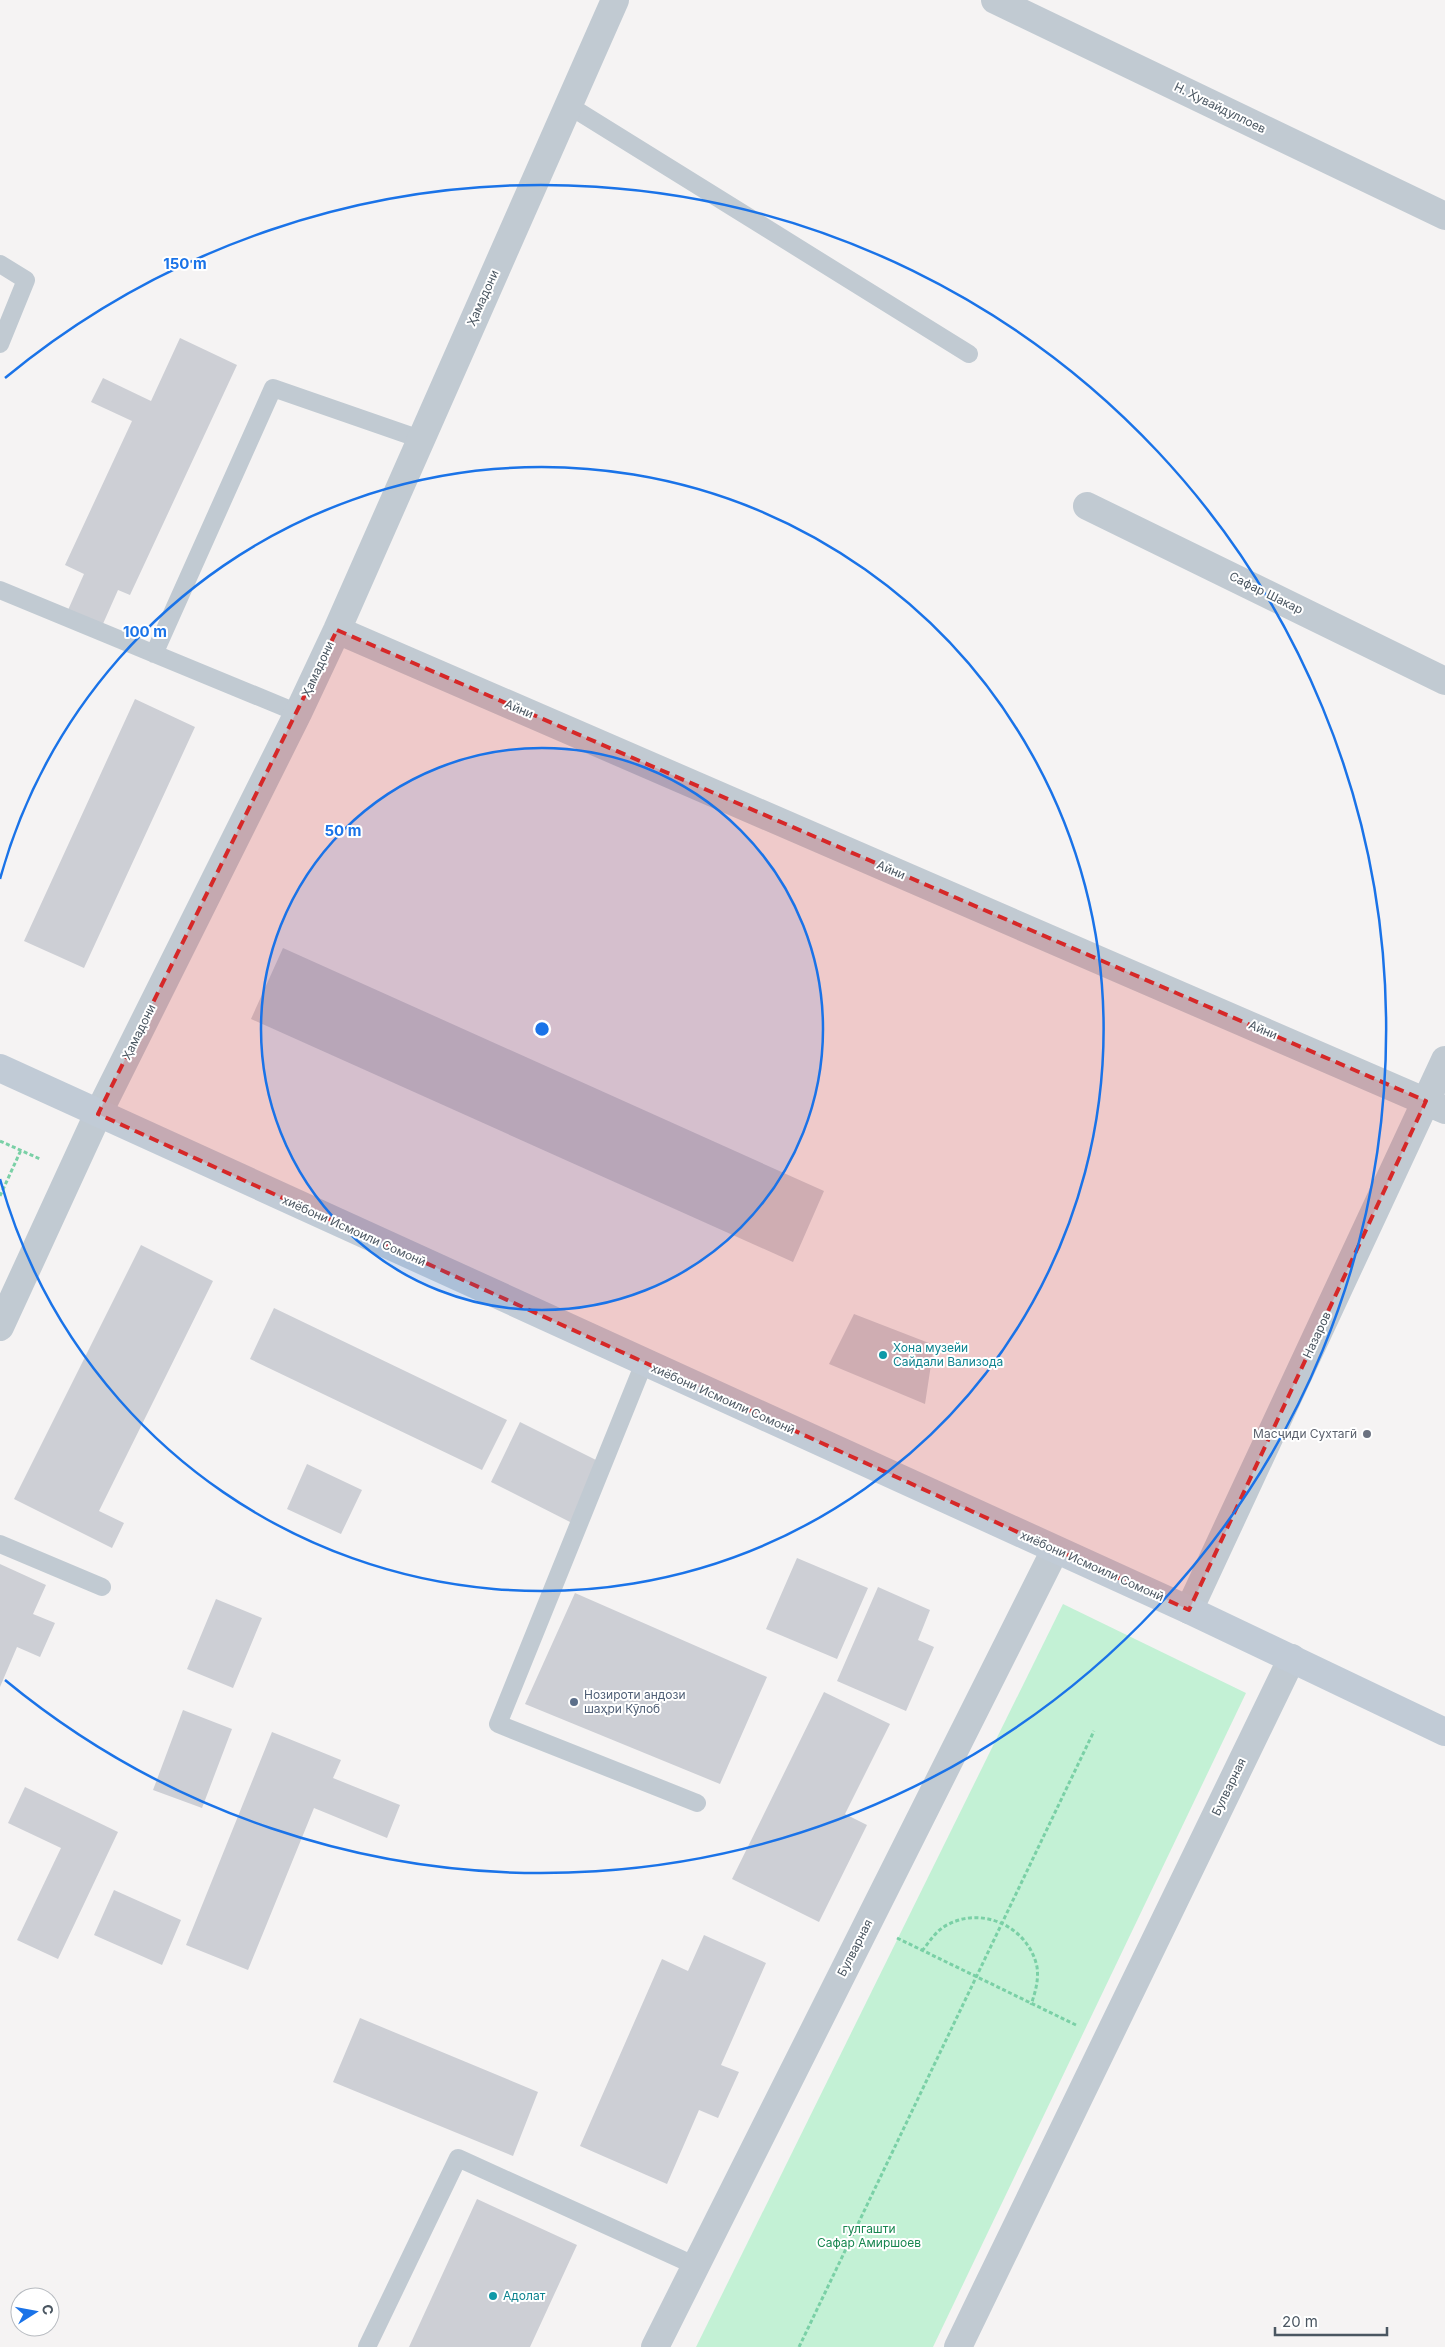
<svg xmlns="http://www.w3.org/2000/svg" width="1445" height="2347" font-family="Inter,sans-serif">
<rect width="100%" height="100%" fill="#f5f3f3"/>
<!-- green -->
<path fill="#c3f1d5" d="M1063 1604 1246 1693 933 2347H696Z"/>
<!-- building -->
<path fill="#cdcfd5" d="M180 338 237 365 130 595 118 590 102 626 68 610 84 574 65 565 132 421 91 402 103 378 151 401Z
M135 699 195 727 84 968 24 941Z
M283 948 824 1191 793 1262 251 1019Z
M141 1245 213 1281 99 1511 124 1523 112 1548 14 1499Z
M274 1308 507 1420 482 1470 250 1359Z
M854 1314 934 1345 925 1404 829 1364Z
M520 1422 602 1463 572 1523 491 1482Z
M307 1464 362 1490 341 1534 287 1509Z
M797 1558 868 1588 837 1659 766 1629Z
M0 1564 46 1585 33 1614 55 1623 40 1657 17 1647 0 1687Z
M878 1587 930 1610 918 1640 934 1647 906 1711 837 1681Z
M575 1593 767 1677 720 1784 525 1704Z
M216 1599 262 1618 233 1688 187 1669Z
M824 1692 890 1724 845 1814 867 1825 819 1922 732 1879Z
M183 1710 232 1729 202 1808 153 1790Z
M272 1732 341 1760 333 1778 400 1805 387 1838 314 1808 248 1970 186 1945Z
M25 1787 118 1832 58 1959 17 1940 61 1848 8 1823Z
M114 1890 181 1920 162 1965 94 1935Z
M704 1935 766 1963 721 2065 739 2072 718 2118 699 2110 667 2184 580 2146 662 1959 688 1971Z
M360 2018 538 2092 513 2156 333 2082Z
M477 2199 577 2245 530 2347H409Z"/>
<g fill="none" stroke-linecap="round" stroke-linejoin="round">
<!-- path -->
<path stroke="#7ad0a6" stroke-width="3" stroke-dasharray="4 2.5" stroke-linecap="butt" d="M0 1141 40 1159
M0 1196 21 1150
M897 1938 1078 2026
M922 1951C930 1941 937 1929 949 1924 984 1906 1029 1928 1037 1967 1039 1980 1035 1993 1031 2005
M799 2347 1094 1731"/>
<!-- service -->
<path stroke="#c1cad2" stroke-width="18" d="M568 105 969 354
M0 264 26 280 0 344
M0 590 298 713
M154 654 273 388 420 439
M644 1363 498 1724 697 1803
M0 1544 102 1587
M367 2347 458 2158 696 2266"/>
<!-- minor -->
<path stroke="#c1cad2" stroke-width="28" d="M1087 506 1445 681
M337 630 1445 1110
M0 1327 98 1114 298 713 337 630 615 0
M1189 1610 1445 1060"/>
<!-- tertiary -->
<path stroke="#c1cad2" stroke-width="28" d="M995 0 1445 216
M655 2347 1055 1550
M958 2347 1292 1658"/>
<!-- secondary -->
<path stroke="#c1cbd6" stroke-width="28" d="M0 1068 1189 1610 1445 1732"/>
</g>
<!-- marked area -->
<path fill="#d62828" fill-opacity="0.2" stroke="#d62828" stroke-width="4" stroke-dasharray="10 6" stroke-linejoin="round" d="M337 630 1426 1101 1189 1610 98 1114Z"/>
<!-- distance rings -->
<circle cx="542" cy="1029" r="281" fill="#1a73e8" fill-opacity=".12"/>
<g fill="none" stroke="#1a73e8" stroke-width="2.5">
<circle cx="542" cy="1029" r="281"/>
<path d="M0 879A562 562 0 1 1 0 1179"/>
<path d="M5 378A844 844 0 1 1 5 1680"/>
</g>
<!-- markers -->
<g fill="#0f9aa8" stroke="#fff" stroke-width="2">
<circle cx="883" cy="1355" r="5"/>
<circle cx="493" cy="2296" r="5"/>
</g>
<circle fill="#6b7280" stroke="#fff" stroke-width="2" cx="1367" cy="1434" r="5"/>
<circle fill="#5c6f8a" stroke="#fff" stroke-width="2" cx="574" cy="1702" r="5"/>
<g text-anchor="middle" stroke-width="4" stroke-linejoin="round" paint-order="stroke">
<!-- street labels -->
<g font-size="12" fill="#4a5661" stroke="#fff">
<text transform="translate(1220 108) rotate(26)" y="4">Н. Ҳувайдуллоев</text>
<text transform="translate(483 298) rotate(-66)" y="4">Ҳамадони</text>
<text transform="translate(1266 593) rotate(26)" y="4">Сафар Шакар</text>
<text transform="translate(318 669) rotate(-65)" y="4">Ҳамадони</text>
<text transform="translate(519 709) rotate(23)" y="4">Айни</text>
<text transform="translate(891 870) rotate(23)" y="4">Айни</text>
<text transform="translate(1263 1030) rotate(23)" y="4">Айни</text>
<text transform="translate(139 1032) rotate(-64)" y="4">Ҳамадони</text>
<text transform="translate(354 1231) rotate(24)" y="4">хиёбони Исмоили Сомонӣ</text>
<text transform="translate(1317 1335) rotate(-65)" y="4">Назаров</text>
<text transform="translate(723 1399) rotate(24)" y="4">хиёбони Исмоили Сомонӣ</text>
<text transform="translate(1092 1566) rotate(24)" y="4">хиёбони Исмоили Сомонӣ</text>
<text transform="translate(1229 1787) rotate(-64)" y="4">Булварная</text>
<text transform="translate(855 1948) rotate(-63)" y="4">Булварная</text>
</g>
<!-- culture labels -->
<g font-size="12" fill="#0d838f" stroke="#fff" text-anchor="start">
<text x="893" y="1352">Хона музейи<tspan x="893" dy="14">Сайдали Вализода</tspan></text>
<text x="503" y="2300">Адолат</text>
</g>
<!-- worship labels -->
<g font-size="12" fill="#5b616d" stroke="#fff" text-anchor="end">
<text x="1357" y="1438">Масҷиди Сухтагӣ</text>
</g>
<!-- service labels -->
<g font-size="12" fill="#4e5e75" stroke="#fff" text-anchor="start">
<text x="584" y="1699">Нозироти андози<tspan x="584" dy="14">шаҳри Кӯлоб</tspan></text>
</g>
<!-- park labels -->
<g font-size="12" fill="#17864f" stroke="#fff">
<text x="869" y="2233">гулгашти<tspan x="869" dy="14">Сафар Амиршоев</tspan></text>
</g>
</g>
<circle cx="542" cy="1029" r="8" fill="#1a73e8" stroke="#fff" stroke-width="2.5"/>
<g font-size="15" text-anchor="middle" font-weight="bold" fill="#1a73e8" stroke="#fff" stroke-width="4" stroke-linejoin="round" paint-order="stroke">
<text x="185" y="269">150 m</text>
<text x="145" y="637">100 m</text>
<text x="343" y="836">50 m</text>
</g>
<!-- north arrow -->
<g transform="translate(35 2312) rotate(79)"><circle r="24" fill="#ffffff" stroke="#b7bbc0"/>
<path d="M0-4L9 19L0 12L-9 19Z" fill="#1a73e8"/>
<text y="-8" font-size="14" font-weight="bold" text-anchor="middle" fill="#4a5661">С</text>
</g>
<!-- scale -->
<path d="M1275 2327v8h112v-8" fill="none" stroke="#4a5661" stroke-width="2.5"/>
<text x="1282" y="2327" font-size="15" fill="#4a5661" stroke="#ffffff" stroke-width="4" paint-order="stroke">20 m</text>
</svg>
